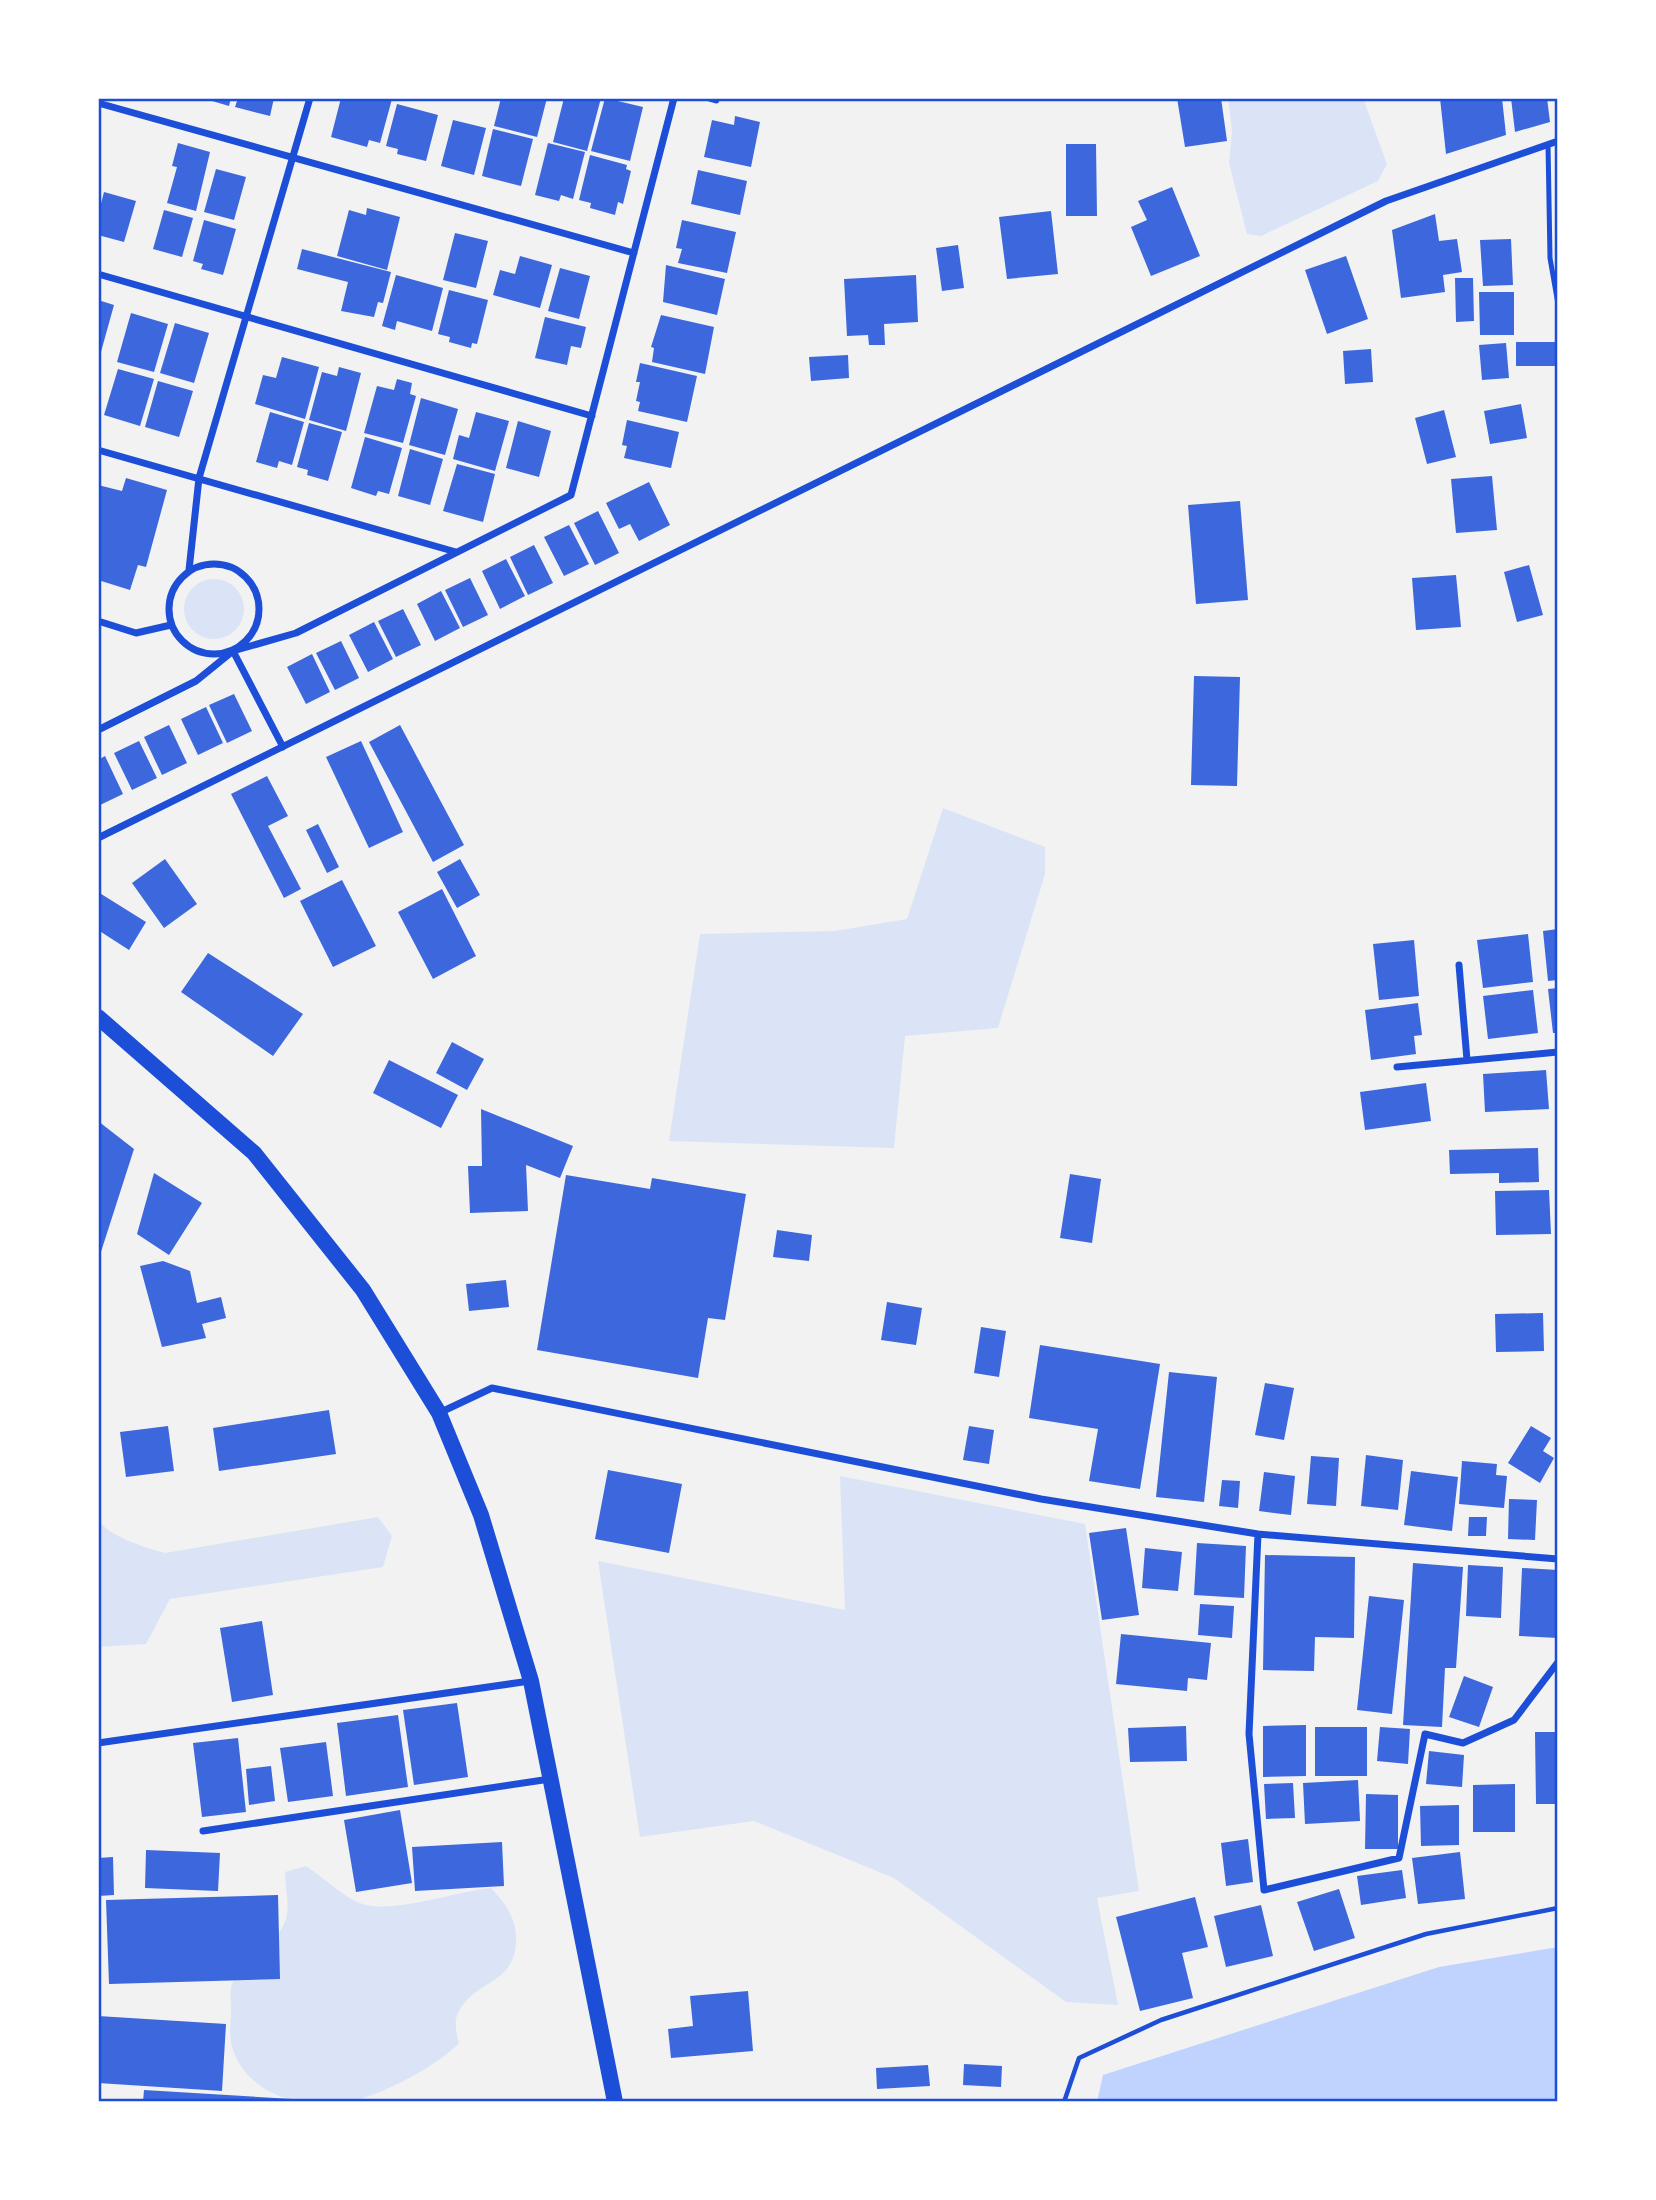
<svg xmlns="http://www.w3.org/2000/svg" width="1656" height="2200" font-family="Manrope,sans-serif">
<rect width="100%" height="100%" fill="#f2f2f2"/>
<!-- green -->
<path fill="#dbe4f7" d="M1228 98H1363L1387 164 1378 181 1261 236 1247 234 1229 163 1232 131Z
M184 609a30 30 0 1 1 60 0a30 30 0 1 1-60 0Z
M943 808 1045 847V874L998 1028 905 1036 894 1148 669 1141 700 934 835 931 907 919Z
M840 1476 1085 1524 1139 1891 1097 1898 1118 2005 1066 2002 894 1878 754 1821 640 1837 598 1561 845 1610Z
M378 1517 392 1536 383 1567 170 1599 146 1644 98 1647V1518C105 1536 147 1548 165 1553Z
M306 1866C324 1877 345 1900 366 1905 400 1912 454 1892 491 1888 504 1902 514 1914 516 1934 519 1988 471 1978 457 2016 454 2023 457 2035 459 2043 439 2065 382 2095 352 2101 305 2112 243 2095 231 2043 229 2033 231 2021 231 2011 231 2003 229 1991 232 1984 244 1958 276 1948 286 1919 290 1906 285 1885 285 1872Z"/>
<!-- water -->
<path fill="#bfd3fe" d="M1558 1947V2102H1097L1103 2075 1439 1967Z"/>
<!-- building -->
<path fill="#3d67dc" d="M202 98H231L229 106Z
M238 98H274L270 116 235 107Z
M341 98 392 99 380 143 369 140 367 147 331 137Z
M501 98H547L537 137 494 126Z
M564 98H601L587 151 553 142Z
M605 98 643 107 630 161 591 151Z
M1177 98H1221L1227 141 1185 147Z
M1440 98H1502L1506 135 1446 154Z
M1511 98H1547L1550 122 1515 132Z
M397 104 438 115 426 161 397 154 398 149 386 146Z
M735 116 760 122 751 167 704 157 712 120 734 125Z
M453 120 486 128 474 175 441 166Z
M493 129 533 139 521 186 482 176Z
M178 143 210 152 196 211 167 203 177 167 172 166Z
M548 143 585 152 573 199 561 195 559 201 535 195Z
M1066 144H1096L1097 216H1066Z
M590 155 627 165 626 169 631 171 623 204 618 202 615 215 590 208 591 203 579 200Z
M216 169 246 177 234 220 204 212Z
M698 170 747 181 740 215 691 204Z
M1172 187 1200 256 1151 276 1131 227 1147 220 1138 201Z
M104 192 136 201 124 242 98 235V215Z
M367 208 400 217 387 270 337 256 349 210 366 215Z
M164 210 193 218 182 257 153 249Z
M1051 211 1058 274 1007 279 999 217Z
M1435 214 1439 241 1457 239 1462 272 1443 275 1445 292 1401 298 1392 230Z
M204 220 236 229 223 275 201 269 203 264 193 261Z
M682 220 736 232 727 273 678 263 682 249 676 248Z
M455 233 488 241 476 288 443 280Z
M1511 239 1513 285 1483 286 1480 240Z
M958 245 964 288 942 291 936 248Z
M302 249 391 272 383 303 378 302 374 317 341 311 348 282 297 269Z
M520 256 552 265 540 308 493 295 500 270 515 274Z
M1346 256 1368 319 1327 334 1305 270Z
M666 265 725 279 717 315 663 302Z
M560 268 590 276 579 319 548 311Z
M396 275 443 288 432 331 397 321 395 330 382 326Z
M916 275 918 322 884 324 885 345H869L868 335 847 336 844 279Z
M1455 278H1473L1474 321 1456 322Z
M449 290 488 300 477 344 472 343 471 348 449 342 450 337 438 334Z
M1479 292H1514V335H1480Z
M98 300 114 305 99 359H98Z
M131 313 168 324 154 372 117 362Z
M661 315 714 327 705 374 652 362 654 348 651 347Z
M545 317 586 327 581 348 571 346 567 365 535 358Z
M175 323 209 333 194 383 160 373Z
M1516 342H1558V366H1516Z
M1506 343 1509 378 1482 380 1479 345Z
M1371 349 1373 382 1345 384 1343 351Z
M848 355 849 378 811 381 809 357Z
M282 357 319 367 305 419 255 404 263 375 276 378Z
M640 363 697 376 687 422 638 411 640 402 636 401 640 382H636Z
M339 367 361 373 346 431 309 420 322 372 337 376Z
M118 369 154 379 140 426 104 415Z
M397 379 412 383 410 394 416 396 403 443 364 433 377 386 394 390Z
M158 381 193 391 179 437 145 427Z
M421 398 458 409 445 455 409 445Z
M1521 404 1527 438 1490 444 1484 411Z
M1444 410 1456 457 1427 464 1415 418Z
M270 412 304 422 292 465 279 461 277 468 256 462Z
M476 412 509 421 495 471 453 459 459 435 469 438Z
M627 420 679 432 671 468 624 458 627 446 622 445Z
M518 421 551 431 539 477 506 468Z
M309 423 342 432 328 481 307 475 308 470 297 467Z
M365 437 402 448 389 494 378 491 376 496 351 488Z
M410 449 443 459 430 505 398 496Z
M457 464 495 474 483 522 443 511Z
M1492 476 1497 530 1456 533 1451 479Z
M126 478 167 490 146 567 138 565 130 590 98 580V485L122 491Z
M649 482 670 525 639 541 630 524 619 529 606 503Z
M1240 501 1248 600 1196 604 1188 505Z
M598 511 619 553 595 565 574 523Z
M569 525 589 564 564 576 544 537Z
M534 545 553 583 528 595 510 557Z
M506 559 525 596 500 609 482 571Z
M1529 565 1543 615 1517 622 1504 572Z
M1456 575 1461 627 1416 630 1412 578Z
M470 578 488 615 463 627 445 590Z
M441 591 460 628 435 641 417 604Z
M403 609 421 645 396 657 378 621Z
M374 622 393 659 368 672 349 635Z
M341 641 359 678 335 690 316 653Z
M312 654 330 692 306 704 287 667Z
M1194 676 1240 677 1237 786 1191 785Z
M234 694 252 731 227 743 209 705Z
M206 707 223 743 198 755 181 719Z
M169 725 187 763 162 775 144 737Z
M400 725 464 845 433 862 369 742Z
M139 741 157 778 132 790 114 753Z
M361 741 403 832 369 848 326 757Z
M105 756 123 794 98 806V760Z
M267 776 288 816 268 826 301 889 284 898 231 794Z
M318 824 339 867 327 873 306 830Z
M165 859 197 904 164 928 132 883Z
M460 859 480 895 457 908 437 872Z
M342 880 376 946 333 967 300 901Z
M442 889 476 956 433 979 398 912Z
M98 892 146 922 129 950 98 930Z
M1558 929V980L1548 981 1543 931Z
M1528 934 1533 982 1483 988 1477 940Z
M1414 940 1419 996 1379 1000 1373 944Z
M208 953 303 1014 273 1056 181 992Z
M1558 988V1033H1553L1548 989Z
M1533 990 1538 1033 1488 1039 1483 996Z
M1418 1003 1422 1035 1414 1036 1416 1054 1371 1060 1365 1010Z
M452 1042 484 1059 467 1090 436 1073Z
M389 1060 458 1095 441 1128 373 1093Z
M1546 1070 1549 1109 1485 1112 1483 1074Z
M1426 1083 1431 1121 1365 1130 1360 1092Z
M481 1109 573 1146 560 1178 526 1165 528 1211 470 1213 468 1166H482Z
M98 1121 134 1149 99 1258H98Z
M1538 1148 1539 1182 1499 1183V1173L1450 1174 1449 1150Z
M154 1173 202 1203 169 1255 137 1234Z
M1070 1174 1101 1179 1092 1243 1060 1238Z
M566 1175 650 1189 652 1178 746 1194 725 1320 708 1318 698 1378 537 1350Z
M1549 1190 1551 1234 1496 1235 1495 1191Z
M777 1230 812 1235 809 1261 773 1257Z
M163 1261 190 1271 197 1303 221 1297 226 1318 202 1324 206 1338 162 1347 140 1266Z
M506 1280 509 1307 469 1311 466 1284Z
M887 1302 922 1308 916 1345 881 1340Z
M1543 1313 1544 1351 1496 1352 1495 1314Z
M981 1327 1006 1331 999 1377 974 1373Z
M1040 1345 1160 1364 1140 1489 1089 1481 1098 1429 1029 1418Z
M1169 1372 1217 1377 1204 1502 1156 1497Z
M1265 1383 1294 1388 1284 1440 1255 1435Z
M329 1410 336 1454 219 1471 213 1428Z
M168 1426 174 1471 126 1477 120 1432Z
M969 1426 994 1430 989 1464 963 1460Z
M1531 1426 1551 1438 1543 1451 1554 1458 1540 1483 1508 1463Z
M1366 1455 1403 1460 1398 1510 1361 1506Z
M1311 1456 1339 1458 1336 1506 1307 1504Z
M1462 1461 1497 1464 1496 1475 1507 1476 1504 1508 1459 1504Z
M608 1470 682 1484 669 1553 595 1539Z
M1411 1471 1458 1477 1452 1531 1404 1525Z
M1264 1472 1295 1476 1291 1515 1259 1511Z
M1222 1480 1240 1481 1238 1508 1219 1506Z
M1509 1499 1537 1500 1535 1540 1508 1539Z
M1469 1517H1487L1486 1536H1468Z
M1126 1528 1139 1615 1102 1620 1089 1533Z
M1197 1543 1246 1546 1244 1598 1194 1595Z
M1145 1548 1182 1552 1178 1591 1142 1588Z
M1265 1555 1355 1557 1354 1638 1315 1637 1314 1671 1263 1670Z
M1413 1563 1463 1567 1456 1668H1445L1442 1727 1403 1725Z
M1468 1565 1503 1567 1501 1618 1466 1616Z
M1522 1568 1558 1570V1638L1519 1636Z
M1369 1596 1404 1600 1392 1714 1357 1710Z
M1200 1604 1234 1606 1232 1638 1198 1635Z
M262 1621 273 1695 232 1702 220 1628Z
M1121 1634 1211 1643 1207 1680 1188 1678 1187 1691 1116 1684Z
M1464 1676 1493 1687 1479 1727 1449 1717Z
M457 1703 468 1777 414 1785 403 1710Z
M398 1715 408 1787 346 1796 337 1723Z
M1306 1725V1776L1263 1777V1726Z
M1186 1726 1187 1761 1130 1762 1128 1728Z
M1315 1727H1367V1776H1315Z
M1380 1727 1410 1729 1408 1764 1377 1761Z
M1535 1732H1558V1804H1536Z
M238 1738 246 1812 202 1817 193 1743Z
M326 1742 333 1796 288 1802 280 1748Z
M1429 1751 1464 1755 1462 1787 1426 1784Z
M271 1766 275 1801 249 1805 246 1769Z
M1358 1780 1360 1821 1305 1824 1303 1783Z
M1293 1783 1295 1818 1266 1819 1264 1784Z
M1515 1784V1832H1473V1785Z
M1366 1794 1398 1795V1849H1365Z
M1459 1805V1845L1421 1846 1420 1806Z
M400 1810 412 1883 356 1892 344 1820Z
M1248 1839 1253 1882 1226 1886 1221 1843Z
M502 1842 504 1886 415 1891 412 1847Z
M146 1850 220 1853 218 1891 145 1888Z
M1460 1852 1465 1899 1418 1904 1412 1858Z
M113 1857 114 1895 98 1896V1858Z
M1402 1870 1406 1898 1361 1905 1357 1876Z
M1339 1889 1355 1938 1314 1951 1297 1902Z
M278 1895 280 1979 109 1984 106 1900Z
M1195 1897 1208 1947 1182 1953 1193 1998 1140 2011 1116 1917Z
M1261 1905 1273 1956 1226 1967 1214 1916Z
M748 1991 753 2051 671 2058 668 2029 693 2026 690 1996Z
M98 2016 226 2024 222 2091 98 2083Z
M964 2064 1002 2066 1001 2087 963 2085Z
M928 2065 930 2086 877 2089 876 2068Z
M144 2090 309 2100V2102H143Z"/>
<g fill="none" stroke-linecap="round" stroke-linejoin="round">
<!-- path -->
<path stroke="#1d4ed8" stroke-width="4.5" d="M1064 2102 1079 2058 1161 2020 1426 1934 1558 1908"/>
<!-- service -->
<path stroke="#1d4ed8" stroke-width="5" d="M1548 144 1550 258 1558 304"/>
<!-- minor -->
<path stroke="#1d4ed8" stroke-width="7" d="M709 98 716 100
M98 103 634 253
M98 274 592 416
M98 450 456 552
M169 609a45 45 0 1 1 90 0a45 45 0 1 1-90 0Z
M189 570 199 478 310 98
M98 621 136 633 171 625
M233 651 283 747
M98 730 196 681 233 651 296 633 571 495 674 98
M98 838 1386 201 1558 141
M1459 965 1467 1060
M1397 1067 1558 1052
M439 1413 492 1388 1041 1499 1258 1534 1558 1559
M1258 1534 1249 1734 1264 1890 1399 1858 1425 1734 1463 1743 1514 1720 1558 1662
M98 1743 530 1681
M203 1831 550 1779"/>
<!-- primary -->
<path stroke="#1d4ed8" stroke-width="16" d="M98 1017 254 1153 363 1290 439 1413 481 1515 531 1681 615 2102"/>
</g>
<!-- border -->
<rect width="1656" height="2200" fill="none" stroke="#ffffff" stroke-width="200"/>
<rect x="100" y="100" width="1456" height="2000" fill="none" stroke="#1d4ed8" stroke-width="2.5"/>
</svg>
